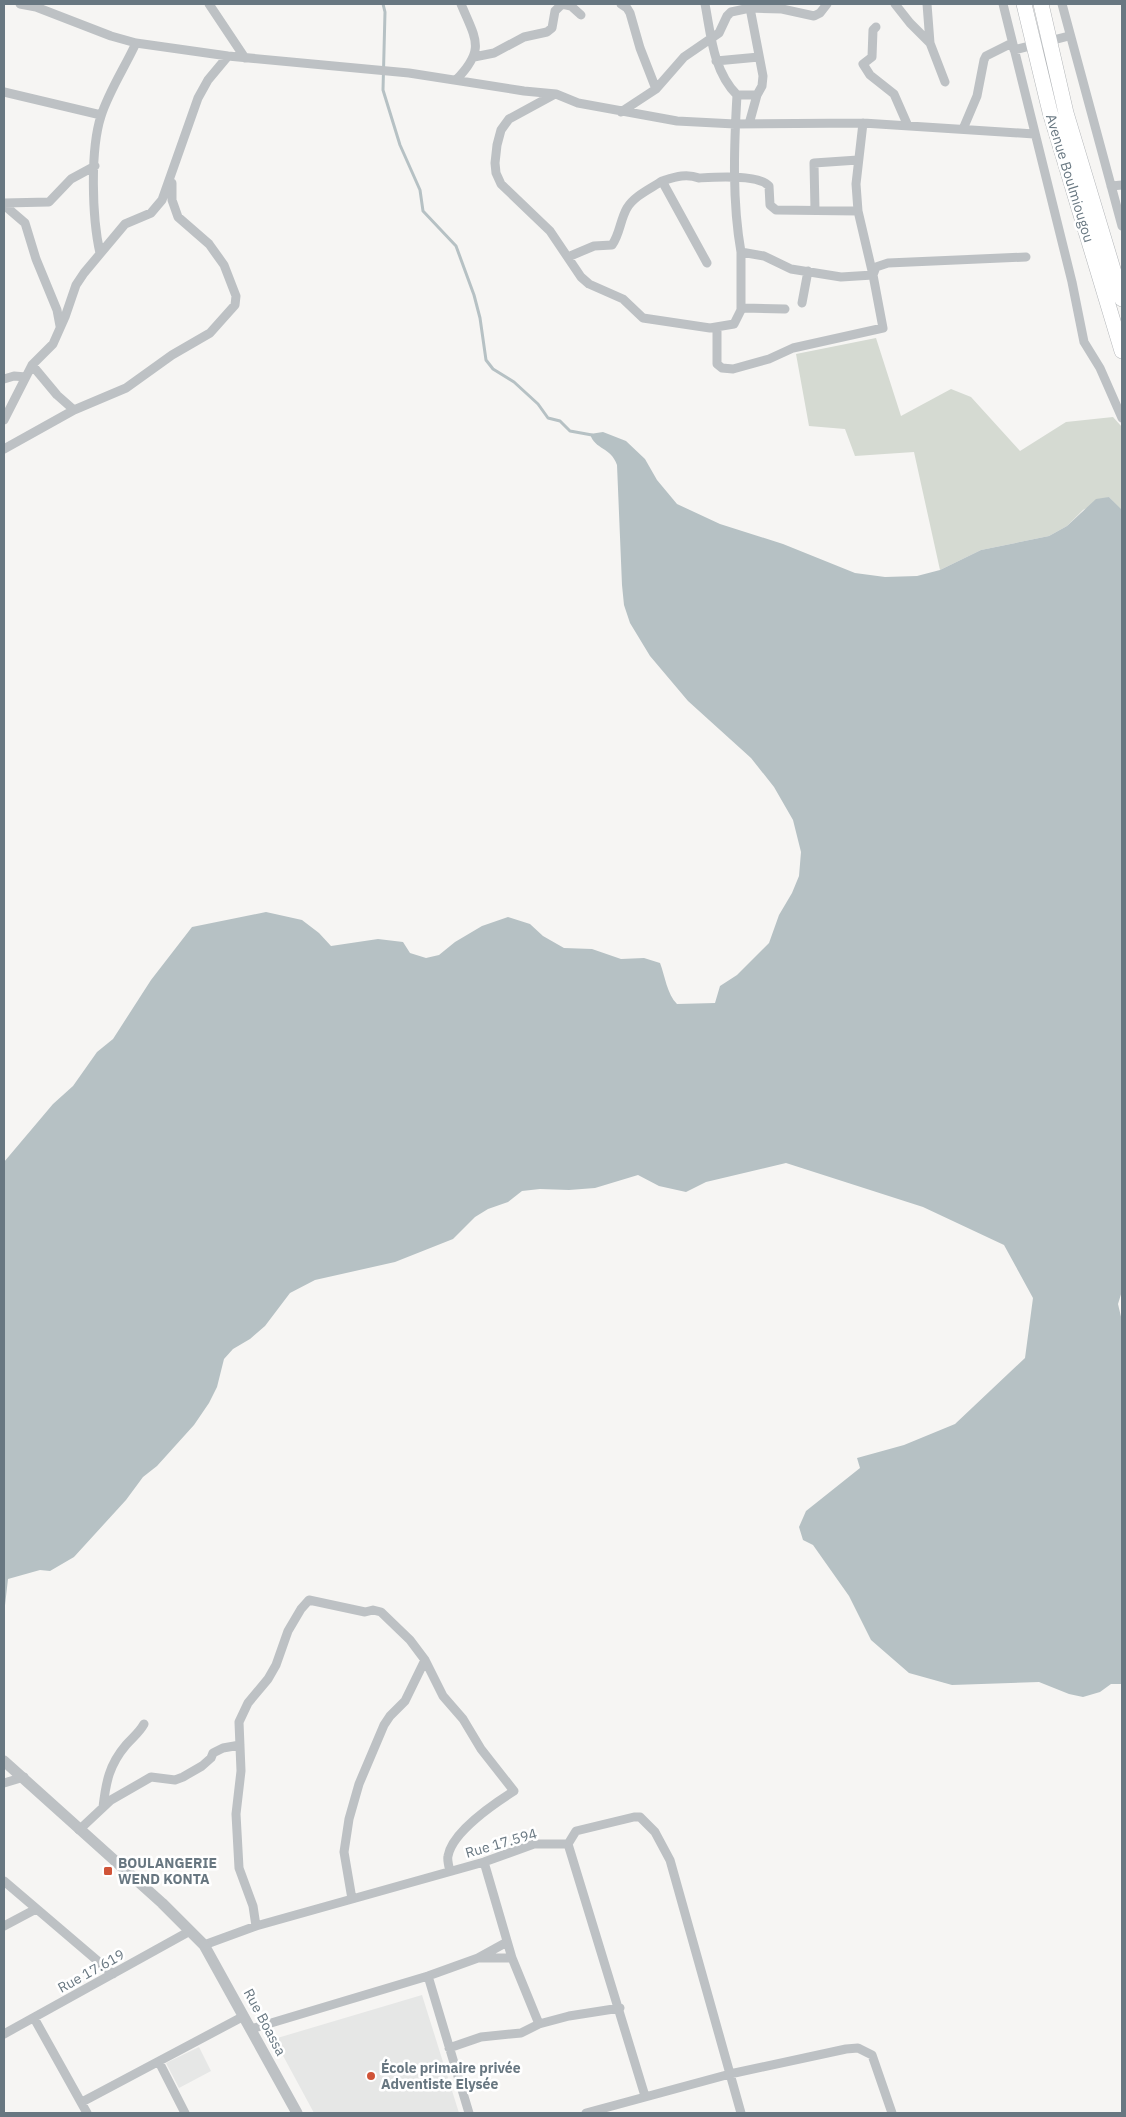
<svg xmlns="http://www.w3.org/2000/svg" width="1126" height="2117" font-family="'IBM Plex Sans',sans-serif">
<rect width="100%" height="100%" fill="#f6f5f3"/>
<!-- built -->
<path fill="#e6e7e6" d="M422 1995 459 2113H314L274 2039Z
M199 2047 211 2071 179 2088 166 2063Z"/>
<!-- green -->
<path fill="#d5dad2" d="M876 338 901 416 951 389 971 397 1020 451 1066 422 1113 417 1122 427V511L1109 497 1083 510 1067 526 1049 536 981 550 940 570 914 452 855 456 845 429 809 426 796 354Z"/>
<!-- water -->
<path fill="#b6c1c4" d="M603 432 626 441 645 459 657 480 677 504 720 524 783 544 855 573 885 577 917 576 940 570 981 550 1049 536 1067 526 1096 499 1109 497 1122 510V1291L1118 1304 1122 1321V1684H1111L1100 1692 1083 1697 1069 1694 1039 1682 952 1685 909 1673 871 1640 849 1596 813 1545 803 1540 799 1527 806 1511 860 1468 857 1458 904 1445 955 1424 1025 1358 1033 1298 1004 1245 923 1207 786 1163 706 1182 686 1192 659 1186 638 1175 595 1188 569 1190 540 1189 522 1191 508 1202 488 1209 475 1217 453 1239 395 1262 315 1280 290 1293 265 1326 250 1339 233 1349 224 1359 217 1387 209 1403 194 1425 157 1466 143 1477 126 1500 74 1557 50 1571 40 1570 8 1579 4 1614V1162L53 1104 73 1086 97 1052 113 1039 151 980 192 927 266 912 302 920 319 933 331 946 378 939 403 942 410 953 426 958 439 955 455 942 482 926 508 917 530 924 543 936 564 948 592 949 621 959 644 958 660 963C665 976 667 994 677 1004L715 1003 720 986 737 975 769 943 779 915 792 893 799 876 801 852 793 820 774 787 751 758 688 701 650 656 630 623 624 605 622 585 617 465C611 447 595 450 590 434Z"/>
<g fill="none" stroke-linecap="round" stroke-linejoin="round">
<!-- stream -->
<path stroke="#b6c1c4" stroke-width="3" d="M383 4 385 12 383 90 400 145 420 190 423 211 456 246 474 295 480 318 486 360 493 369 514 382 538 404 548 418 560 421 570 431 592 435"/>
<defs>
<path id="trunk" d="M1024 4 1050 112 1122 351
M1041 4 1066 113 1122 299"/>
</defs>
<!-- trunk casing -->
<use href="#trunk" stroke="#b1b4b7" stroke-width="16"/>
<!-- minor -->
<path stroke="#bdc1c4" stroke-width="9" d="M20 4 36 7 111 36 136 43 228 56 409 73 524 91 556 94 578 103 677 121 735 124 863 123 1034 134
M209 4 245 58
M621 4 627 8 630 13 640 48 656 89
M705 4C711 35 713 71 737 95H757L749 124
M895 4 910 23 930 43 945 82
M927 4 930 43
M1003 4 1072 282 1084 342 1100 368 1122 418
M1062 4 1122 226
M750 8 763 76 762 86 757 95
M876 27 873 30 872 57 863 64 870 75 894 94 908 126
M1014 50 1069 36
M474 57 494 53 524 37 547 32 552 28 555 11 562 4 571 6 581 15
M716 61 759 57
M456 80C486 49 476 40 461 4
M4 92 101 115
M555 94 509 119 501 130 497 145 495 163 496 173 501 184 550 231 581 277 589 284 623 299 643 318 710 328 734 324 741 310 744 308 785 309
M737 95C734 147 732 201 741 252L764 256 791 269 841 277 873 275 876 267 888 263 1026 257
M621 112 656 89 684 57 719 33 727 16 731 12 750 8 782 9 814 16 820 13 827 4
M963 129 977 96 984 60 986 56 1012 43
M662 181C675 177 686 173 699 178 716 177 758 174 769 186L770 205 776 210 858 211
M1111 186 1122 185
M4 203 49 202 71 179 95 166
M4 205 25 223 36 259 57 310 60 326
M815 210 814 163 858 160
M100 253C92 218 90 150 101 116 109 91 125 67 136 43
M568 257 594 246 612 245C620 234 620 220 627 208 634 196 650 189 662 181L707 263
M802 303 808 271
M741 310V252
M717 328V364L722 368 733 369 769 359 793 348 883 328 873 275 858 211 856 184 863 123
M32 365 57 395 74 410
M4 379 14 376 26 377
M4 420 32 365 53 344 65 317 76 285 84 273 125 224 151 213 162 200 198 98 208 80 228 56
M4 449 74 410 126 388 172 355 210 333 235 305 236 296 224 265 209 244 178 217 172 200V183
M4 1783 24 1777
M103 1807C106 1782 109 1765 126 1745 132 1738 139 1733 144 1724
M79 1830 111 1800 151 1777 175 1780 183 1777 202 1766 211 1758 213 1753 223 1748 240 1745
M568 1844 645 2096
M484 1862 512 1958 539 2024
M4 1881 113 1974
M352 1899 344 1852 349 1819 359 1784 384 1725 390 1716 405 1701 425 1660
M4 1926 36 1909
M256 1926 253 1906 239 1868 236 1814 241 1771 239 1722 248 1703 268 1679 276 1665 288 1631 301 1609 309 1600 365 1612 373 1610 381 1612 410 1640 425 1660 443 1696 463 1719 481 1749 514 1791C495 1803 452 1832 448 1856 447 1860 449 1867 450 1871
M204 1945 256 1926 484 1862 534 1844H568L576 1831 634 1817H640L655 1832 670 1860 741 2113
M480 1958H512
M428 1976 469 2113
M34 2018 87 2113
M251 2029 428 1976 478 1958 507 1942
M4 2034 190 1931
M449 2048 481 2037 521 2033 539 2024 569 2016 620 2008
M159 2062 185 2113
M82 2102 244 2016
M586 2113 730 2074 846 2049 858 2048 872 2055 892 2113"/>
<!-- tertiary -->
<path stroke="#bdc1c4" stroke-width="11" d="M4 1761 162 1903 204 1945 297 2113"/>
<!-- trunk -->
<use href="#trunk" stroke="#fff" stroke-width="15"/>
</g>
<!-- markers -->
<g fill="#d05438" stroke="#fff" stroke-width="2">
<rect x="103" y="1866" width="10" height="10" rx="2.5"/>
<circle cx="371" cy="2076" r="5"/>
</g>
<g text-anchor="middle" stroke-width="5" stroke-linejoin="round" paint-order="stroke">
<!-- street labels -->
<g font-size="14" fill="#687781" stroke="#fff">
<text transform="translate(1070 178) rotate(73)" y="5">Avenue Boulmiougou</text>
<text transform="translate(501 1843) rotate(-16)" y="5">Rue 17.594</text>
<text transform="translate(91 1971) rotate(-29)" y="5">Rue 17.619</text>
<text transform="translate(265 2022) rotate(62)" y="5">Rue Boassa</text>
</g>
<!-- poi labels -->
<g font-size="14" font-weight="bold" fill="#687781" stroke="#fff" text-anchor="start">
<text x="118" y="1868">BOULANGERIE<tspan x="118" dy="16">WEND KONTA</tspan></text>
<text x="381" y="2073">École primaire privée<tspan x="381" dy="16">Adventiste Elysée</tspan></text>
</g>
</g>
<!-- border -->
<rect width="1126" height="2117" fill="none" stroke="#687781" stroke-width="10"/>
</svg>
